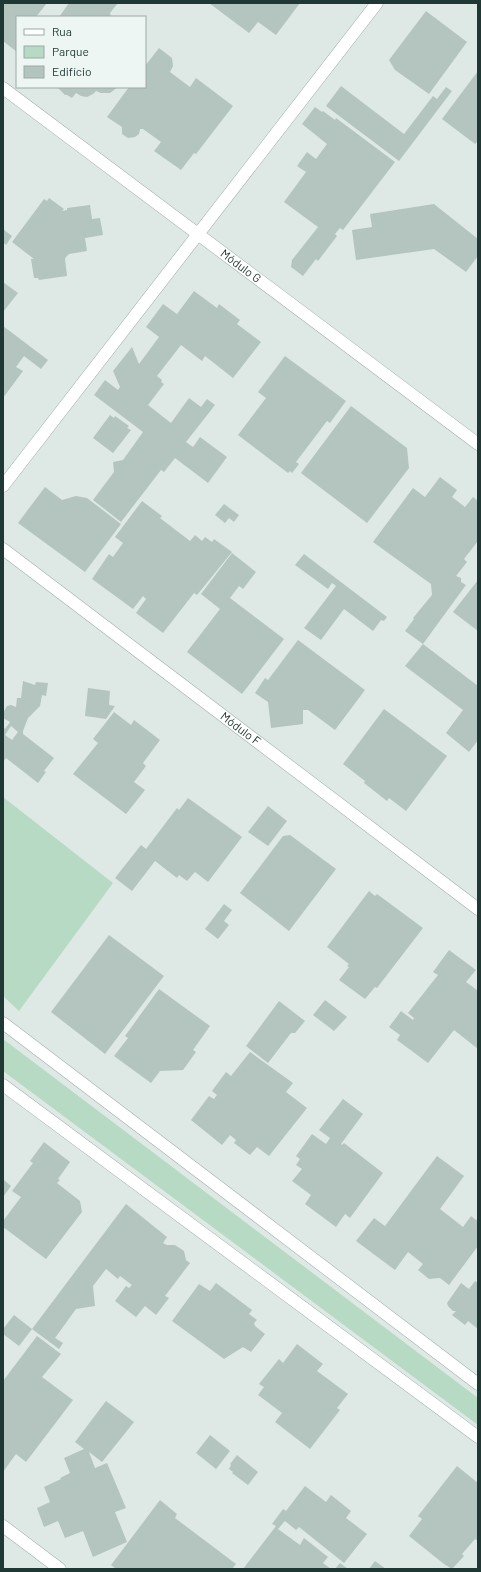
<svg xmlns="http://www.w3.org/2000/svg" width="481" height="1572" font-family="Barlow,sans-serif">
<rect width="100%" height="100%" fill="#dee9e5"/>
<!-- green -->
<path fill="#b7dac4" d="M3 797 113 883 19 1011 3 996Z
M3 1039 478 1398V1425L3 1071Z"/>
<!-- building -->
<path fill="#b4c4bf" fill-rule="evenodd" d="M3 3H47L36 17H17V52L3 41Z
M69 3H118L110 13 111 17H59Z
M209 3H300L276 35 258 22 249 33Z
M426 11 467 42 429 94 395 70 389 60Z
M159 48 172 58 173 66 170 72 190 87 196 78 233 106 196 154 194 153 181 170 154 151 161 142 143 129H140L139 134 135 137 128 138 122 134V127L107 117 129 87H145V66Z
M478 71V141L475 144 442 119Z
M341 86 404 134 433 96 437 99 446 87 452 91 399 161 326 106Z
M57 87H118L110 93H101L96 91 93 94 87 97 81 96 76 93 72 98 67 95H65Z
M315 107 322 112 323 111 335 120 336 118 395 162 343 230 340 228 335 234 337 236 318 261 316 259 303 276 291 267 292 260 318 227 284 202 306 172 297 166 307 152 316 159 327 144 302 124Z
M49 198 64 209 62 211 67 210V208L90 205 92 219 100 218 103 235 85 238 87 251 69 254 66 257 65 259 67 276 39 280 38 278H34L31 259H34L12 242 44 199 47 201Z
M434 204 478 239V256L466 272 434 249 356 260 352 230 372 227 370 214Z
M3 229 12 236 6 245 3 242Z
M3 282 18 293 3 312Z
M194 291 217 308 219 304 240 320 237 324 261 342 233 378 205 356 202 361 181 345 157 376 162 380 161 382 164 384 148 405 171 423 189 398 201 407 207 399 215 405 186 442 193 447 200 437 227 457 208 483 175 458 164 472 161 470 121 522 93 500 114 472 113 462 123 460 143 432 94 395 105 380 118 390 120 387 113 371 132 347 139 364 159 337 146 327 163 304 177 314Z
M3 326 48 360 41 369 24 356 16 367 23 371 3 398Z
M285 356 346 401 330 423 327 421 296 462 299 464 292 473 290 471 288 473 238 435 266 398 258 392Z
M351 406 407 448 409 468 367 523 301 473Z
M110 415 114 418 115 416 129 426 127 428 131 430 113 453 93 438Z
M440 477 457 490 452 497 465 507 473 497 478 501V541L464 559 467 562 456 576 461 578V582L466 585 423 644 405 631 414 619 413 618 432 595 431 584 373 542 413 488 425 497Z
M45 487 62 500 76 496 87 498 121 524 85 572 18 523Z
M142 501 162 516 160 518 190 541 195 535 202 541 205 537 212 542 214 539 232 552 197 595 194 593 163 633 136 613 146 599 143 596 133 609 92 579 109 554 113 557 123 543 115 537Z
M224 504 239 515 234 522 229 518 225 523 215 515Z
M232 553 256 572 243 589 239 586 230 598 284 639 242 694 187 652 220 609 201 594Z
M304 554 387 617 384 621 381 620 373 631 344 609 321 640 304 628 336 586 332 583 328 589 295 565Z
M478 580V631L453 612Z
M298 640 365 690 335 730 308 710H303V724L271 728 268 702 255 693 265 678 268 680Z
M423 644 478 686V740L469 752 446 733 463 710 405 666Z
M23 681 35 685 36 682 48 683 46 696 42 695 40 706 28 718 23 731V734L54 758 44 771 46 772 38 783 6 758 3 762V727L5 729 10 722 3 718V713L7 706 11 705 16 707 17 698H21ZM11 726 18 732 12 740 5 735Z
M88 688 110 691 109 705 115 706 106 719 85 716Z
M384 709 447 756 406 811 389 798 387 801 364 783 365 781 343 764Z
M114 712 131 725 134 720 160 740 143 763 146 766 134 782 145 790 126 814 73 774 98 743 93 739Z
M188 798 242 837 208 882 195 872 187 881 179 875 177 878 155 861 132 891 115 878 141 845 146 849 177 808 179 810Z
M268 806 287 821 268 846 248 832Z
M290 835 336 869 289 931 240 893 283 836Z
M369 891 375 896 377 894 423 928 377 988 375 987 365 999 339 980 349 967 347 966 349 964 327 947Z
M224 904 232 910 224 921 229 925 218 939 205 929Z
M109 935 164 976 105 1054 51 1012Z
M449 950 476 970 466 982 477 990 478 989V1049L454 1030 428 1063 397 1040 400 1035 389 1027 401 1011 413 1020 414 1018 408 1013 438 975 433 972Z
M159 989 210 1026 193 1050 196 1052 183 1070 160 1071 151 1083 114 1056 128 1038 125 1036Z
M325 1000 347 1017 334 1031 313 1015Z
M279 1001 305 1021 295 1033H291L268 1063 246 1046Z
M250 1052 293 1083 286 1092 307 1108 269 1156 257 1147 250 1155 234 1143 236 1140 230 1135 222 1145 191 1120 209 1096 214 1099 217 1095 212 1091 226 1072 231 1076Z
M343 1099 363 1114 341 1144 342 1145 344 1143 383 1173 350 1218 345 1214 336 1227 305 1204 311 1195 292 1181 302 1169 296 1165 300 1159 296 1156 312 1134 326 1144 330 1138 319 1130Z
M44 1142 70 1162 58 1179 60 1180 57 1183 80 1201 82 1212 46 1259 3 1227V1221L21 1197 12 1191 33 1163 30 1161Z
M437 1156 464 1176 440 1209 463 1227 471 1216 476 1220 478 1218V1246L449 1285 440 1278 429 1279 418 1270 423 1264 408 1252 395 1270 356 1241 374 1218 385 1226Z
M3 1179 11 1186 3 1197Z
M126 1204 167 1237 163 1243 167 1245H175L184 1251 186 1260 190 1263 165 1296 169 1298 156 1315 145 1306 136 1317 115 1301 126 1286 129 1288 132 1285 120 1276 118 1279 106 1269 93 1286 95 1306 76 1309 55 1338 63 1343 59 1349 32 1329Z
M475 1281 478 1283V1329L468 1321 465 1325 452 1315 456 1311H453L448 1306 447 1303 461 1283 469 1289Z
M216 1283 252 1310 249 1314 257 1320 254 1323 255 1326 265 1334 251 1352 243 1347 224 1359 172 1321 199 1284 210 1291Z
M14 1315 32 1329 19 1346 3 1334V1329Z
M37 1336 61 1354 42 1377 73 1400 26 1462 16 1454 3 1472V1381Z
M297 1344 323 1364 317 1371 348 1394 337 1408 340 1410 310 1449 275 1422 282 1413 258 1395 264 1387 259 1384 279 1359 283 1363Z
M106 1401 134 1422 102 1462 89 1452 95 1468 107 1463 126 1508 115 1512 127 1542 93 1557 83 1531 65 1538 58 1521 44 1527 37 1508 50 1502 44 1487 61 1479 60 1478 70 1473 64 1458 84 1449 75 1442Z
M210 1435 230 1451 216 1469 196 1453Z
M237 1455 258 1472 248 1485 232 1473 233 1472 229 1469 231 1465 230 1464Z
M457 1466 478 1483V1541L475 1539 462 1554 464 1556 452 1569 444 1564 409 1536 422 1519 418 1516Z
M305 1486 326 1502 331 1495 351 1511 346 1518 367 1534 344 1563 299 1527 296 1530 285 1521 278 1529 300 1545 304 1538 328 1557 323 1563 331 1569H243L276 1526 272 1524 283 1509 286 1511Z
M160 1500 177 1514 175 1518 236 1564 232 1569H116L111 1565Z
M375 1561 386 1569H369Z
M340 1563 348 1569H335Z"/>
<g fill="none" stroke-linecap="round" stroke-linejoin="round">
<defs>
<g id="street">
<path id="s1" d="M3 88 478 444"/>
<path d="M3 486 377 3"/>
<path id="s2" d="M3 549 478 909"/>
<path d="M3 1023 478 1384"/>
<path d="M3 1085 478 1437"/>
<path d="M3 1526 60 1569"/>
</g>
</defs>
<!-- street casing -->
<use href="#street" stroke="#a1b0ac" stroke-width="13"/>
<!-- street -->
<use href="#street" stroke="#fff" stroke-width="12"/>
</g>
<g text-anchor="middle" stroke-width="4" stroke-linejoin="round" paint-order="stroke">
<!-- street labels -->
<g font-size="12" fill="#203834" stroke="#eef6f3">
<text dy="4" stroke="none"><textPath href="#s1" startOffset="297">Módulo G</textPath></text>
<text dy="4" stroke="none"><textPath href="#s2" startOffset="298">Módulo F</textPath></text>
</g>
</g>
<!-- border -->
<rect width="481" height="1572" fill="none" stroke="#203834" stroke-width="8"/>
<!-- legend -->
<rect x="16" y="16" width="130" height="72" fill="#eef6f3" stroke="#9caaa7"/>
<rect x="24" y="29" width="20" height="6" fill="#ffffff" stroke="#9caaa7"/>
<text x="52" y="36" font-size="12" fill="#203834">Rua</text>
<rect x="24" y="46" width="20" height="12" fill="#b7dac4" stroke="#9caaa7"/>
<text x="52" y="56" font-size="12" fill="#203834">Parque</text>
<rect x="24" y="66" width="20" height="12" fill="#b4c4bf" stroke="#9caaa7"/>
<text x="52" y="76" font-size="12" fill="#203834">Edifício</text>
</svg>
